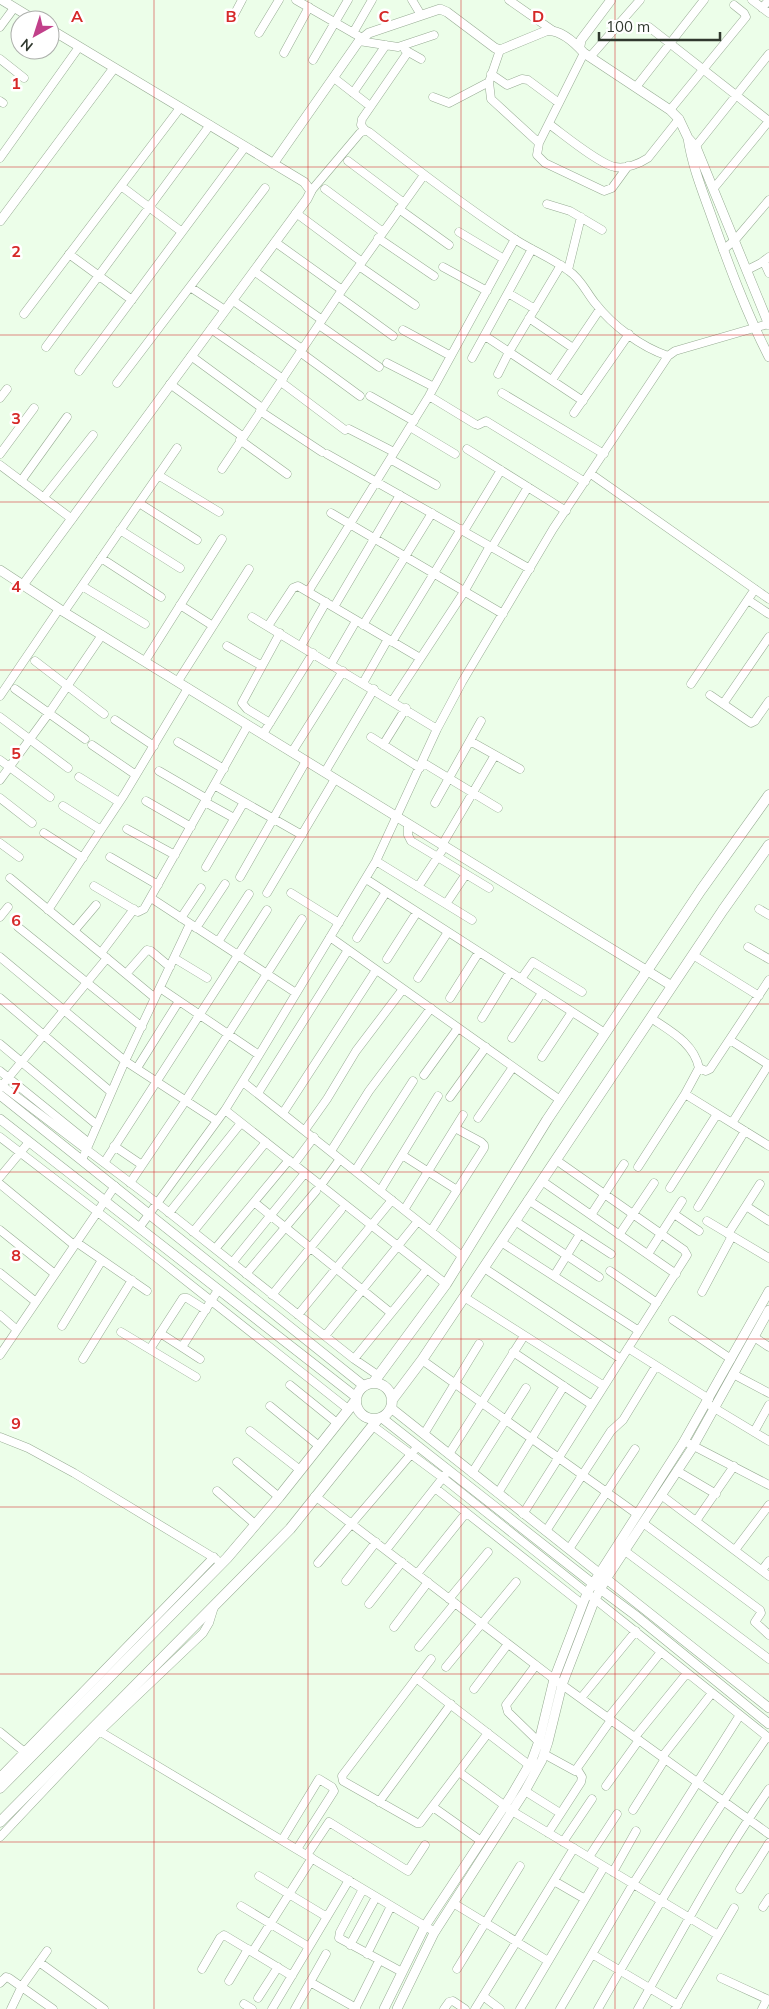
<svg xmlns="http://www.w3.org/2000/svg" width="769" height="2009" font-family="Mulish,sans-serif">
<rect width="100%" height="100%" fill="#ecfee9"/>
<g fill="none" stroke-linecap="round" stroke-linejoin="round">
<defs>
<path id="minor" d="M296 0 362 38
M412 0 421 15
M509 0 552 30
M752 0 769 13
M762 8 769 0
M233 17 242 0
M0 27 14 8
M649 27 769 121
M259 33 279 0
M353 33 372 0
M359 41 398 47 434 35
M405 50 421 59
M500 50 489 82 491 99 539 143
M408 52 362 119 361 125 365 130 369 132C416 169 463 205 513 238 531 250 552 258 569 271 581 279 586 292 595 303 613 326 641 347 668 356
M284 53 309 7
M584 53 539 143 537 155 545 163 604 191 612 188 628 166
M590 57 640 0
M0 59 24 78
M313 60 348 0
M491 74 507 85 522 79 528 80 559 103
M334 78 370 106
M636 87 704 0
M353 93 386 45
M433 97 449 103 489 82
M0 101 3 103
M670 110 746 17 744 13 734 5
M549 124C563 134 599 164 615 167 626 169 639 164 648 158L679 119
M692 151 769 54
M0 158 79 47
M348 161 404 203
M121 186 182 232
M714 188 769 121
M325 189 383 232
M311 191 360 133 365 130
M547 204 570 211 602 230
M399 209 449 245
M296 213 362 262
M459 232 504 259
M378 238 434 276
M275 242 342 290
M723 250 735 240 769 200
M69 254 132 300
M764 262 769 273
M359 266 415 305
M443 267 487 291
M568 270 581 217
M747 270 761 263 769 257
M254 271 322 320
M190 287 225 310
M508 293 535 309
M338 296 393 336
M232 300 302 349
M24 314 180 108
M529 318 573 348
M319 325 379 367
M211 329 283 379
M403 330 451 356
M485 336 583 401
M46 347 210 125
M300 352 360 396
M191 356 262 408
M472 358 532 249
M387 363 434 387
M79 371 245 147
M498 374 509 352 561 265
M552 380 600 309
M281 382 345 430
M117 383 265 188
M170 384 242 436
M502 393 604 454
M370 396 414 421
M429 396 475 424 478 425 486 421 585 482
M0 398 7 389
M260 411 322 452
M574 413 629 334
M410 427 455 454
M349 429 394 452
M240 440 287 474
M467 449 566 511
M0 454 34 408
M327 454 530 569
M390 459 436 485
M0 465 72 519
M222 469 342 290 424 175
M591 474 769 599
M158 475 219 512
M21 481 67 417
M44 497 93 435
M139 503 197 540
M331 513 503 614
M120 530 180 568
M464 531 501 470
M492 547 528 487
M101 558 161 597
M82 586 145 624
M308 592 429 396 515 239
M748 600 769 614
M180 605 213 626
M334 607 400 495
M64 612 177 448
M252 617 437 729
M363 625 432 513
M268 626 293 588 298 586 420 658
M392 642 461 529
M227 646 262 666
M301 646 326 602
M35 661 104 714
M145 661 222 539
M331 664 356 621
M178 681 249 569
M363 683 388 639
M691 684 755 589
M15 689 85 739
M710 695 751 723 755 721 769 701
M0 696 59 609
M393 700 464 592 490 546
M723 704 769 637
M0 717 68 768
M115 720 154 746
M270 723 247 709 242 703 280 633
M263 734 313 653
M371 737 420 768
M470 741 520 769
M178 742 224 769
M92 745 136 775
M383 745 406 708
M292 752 343 671
M0 760 50 797
M422 762 498 808
M159 771 207 799
M325 772 374 689
M79 777 119 802
M0 780 49 713 102 635
M214 785 302 835
M0 798 32 823
M146 801 191 827
M205 802 234 818
M435 803 481 721
M63 806 101 830
M408 824V835L411 841 489 888
M127 829 175 855
M44 833 83 858
M0 843 19 857
M442 845 495 755
M110 857 158 885
M376 861 472 920
M206 867 244 802
M240 877 306 761
M10 878 155 998
M366 879 605 1033
M94 886 138 912 144 909 248 725
M418 887 445 846
M267 893 335 779
M291 893 339 923
M151 898 296 993
M446 904 466 874
M759 909 769 915
M48 910 124 795 188 688
M0 917 8 907
M181 918 201 888
M18 927 142 1027
M196 928 225 884
M74 931 96 905
M330 937 560 1100
M357 938 386 892
M218 942 249 894
M748 947 769 959
M101 953 134 909
M693 955 759 996
M0 957 125 1061 217 1121
M174 958 207 978
M387 959 417 912
M126 974 147 950 151 951 170 967
M418 978 448 932
M521 979 533 962 582 992
M160 988 259 1055
M0 998 111 1092
M450 998 479 952
M482 1018 510 972
M512 1038 542 993
M730 1040 769 1065
M0 1044 97 1125
M542 1057 572 1012
M137 1068 179 1001
M699 1068 706 1071 710 1069 769 980
M0 1071 89 1143
M424 1075 458 1028
M243 1082 462 1256
M0 1084 157 1203 354 1359 379 1376
M0 1088 107 958
M258 1093 348 950
M685 1094 769 1146
M450 1097 486 1047
M225 1110 446 1284
M283 1113 376 970
M478 1118 513 1067
M732 1123 769 1064
M305 1130 327 1099 356 1051 403 989
M0 1137 138 1243 348 1409
M114 1146 142 1165
M331 1151 369 1091 431 1008
M402 1155 457 1190
M82 1160 125 1061 190 924
M104 1163 267 910
M294 1164 314 1137
M638 1167 685 1094 699 1068C694 1043 670 1031 651 1018
M355 1171 413 1081
M0 1177 29 1142
M542 1181 676 1274
M130 1183 186 1100 302 919
M0 1184 74 1245
M321 1185 340 1159
M670 1188 717 1114
M380 1191 438 1096
M528 1200 611 1254
M254 1202 391 1313
M746 1206 769 1221
M698 1207 745 1131
M404 1210 463 1115
M169 1213 241 1123
M674 1214 699 1231
M591 1215 624 1164
M515 1221 599 1277
M707 1221 769 1258
M139 1228 225 1110 259 1055 376 861 437 729 462 682 553 529 668 356 675 351 768 324
M0 1230 55 1274
M431 1231 484 1148V1145L481 1142 455 1128
M193 1232 266 1142
M728 1234 760 1184
M619 1235 654 1183
M76 1242 147 1291
M501 1242 639 1331
M215 1249 289 1160
M648 1254 682 1201
M232 1263 305 1173
M484 1268 621 1359
M610 1271 657 1303
M0 1273 36 1302
M246 1274 316 1191
M554 1276 580 1234
M702 1292 732 1236
M272 1295 341 1210
M464 1297 604 1386
M0 1315 17 1330
M298 1315 392 1200
M673 1320 731 1359
M62 1326 102 1260
M121 1332 196 1377
M160 1333 200 1359
M325 1336 418 1221
M754 1337 769 1347
M182 1347 218 1290
M628 1348 709 1399
M150 1349 183 1298H187L206 1310
M513 1352 592 1405
M0 1355 115 1186
M83 1359 132 1280
M354 1359 427 1269
M422 1360 637 1514
M733 1374 769 1393
M290 1385 337 1423
M270 1406 319 1446
M711 1406 769 1441
M373 1426 443 1478 769 1738
M250 1431 300 1470
M754 1432 769 1405
M424 1434 479 1344
M0 1437 28 1448 74 1473 216 1559
M684 1441 769 1485
M449 1454 524 1336
M237 1462 279 1497
M677 1471 716 1494
M472 1473 526 1388
M435 1488 582 1604
M217 1491 256 1525
M498 1493 564 1386
M661 1495 769 1576
M315 1496 554 1679 769 1834
M523 1514 687 1255 684 1250 556 1160
M696 1521 734 1466
M643 1523 760 1610 761 1613 755 1622 769 1635
M546 1531 611 1431 623 1420 656 1366
M569 1549 635 1449
M386 1550 445 1475
M735 1550 769 1505
M625 1551 769 1659
M318 1563 418 1446
M762 1570 769 1561
M417 1574 466 1513
M346 1581 376 1542
M449 1599 488 1552
M369 1604 402 1562
M394 1627 428 1582
M419 1647 455 1603
M431 1659 342 1776 343 1781 417 1823H420L488 1733
M536 1665 506 1705 508 1712 542 1745
M446 1667 516 1582
M416 1678 529 1765
M474 1689 508 1644
M581 1698 636 1631
M608 1718 661 1652
M94 1728 435 1932
M0 1732 27 1754
M635 1737 687 1673
M544 1754 575 1771 611 1720
M662 1757 712 1693
M459 1772 512 1811 718 1935
M0 1777 214 1557
M606 1786 639 1740
M525 1791 560 1813
M379 1802 451 1704
M433 1807 481 1841
M633 1810 665 1759
M548 1833 581 1782 582 1777 577 1769
M0 1837 100 1731 203 1633 209 1623 214 1607
M282 1840 319 1779 332 1787 334 1791 297 1849
M563 1842 592 1799
M307 1855 329 1822 408 1871 425 1845
M589 1857 617 1814
M613 1872 636 1831
M259 1876 327 1917
M554 1881 585 1899
M363 1889 340 1932 339 1938 402 1972
M740 1889 769 1843
M453 1903 548 1961
M241 1906 309 1947
M763 1907 769 1898
M350 1945 376 1897
M253 1951 312 1858
M367 1954 391 1906
M592 1954 678 2005
M39 1962 104 2009
M202 1969 220 1938 224 1935 292 1976
M457 1969 520 1866
M721 1978 769 2000
M229 1981 248 1949
M310 1982 356 2008
M0 1983 6 1977 9 1978 53 2009
M483 1996 500 2009
M258 1998 278 1967
M244 2004 252 2009
M11 2009 22 1986 47 1951
M272 2009 349 1880
M295 2009 326 1954
M355 2009 379 1961
M444 2009 449 2002 453 2001 465 2009
M475 2009 574 1848
M520 2009 604 1867
M560 2009 633 1884 740 1715
M598 2009C651 1916 705 1825 767 1737
M638 2009C680 1935 720 1859 769 1789
M675 2009 734 1908
M762 2009 767 1999"/>
<path id="tertiary" d="M2 0 35 20
M580 46 581 40 611 0
M688 138C692 165 702 190 711 215 728 263 746 312 769 357
M273 164 359 41 369 33 440 9 447 12 495 48 500 50 546 31C560 29 575 43 584 53L670 110 679 119 688 138 696 147 769 325
M0 221 114 68
M0 570 64 612 672 986
M23 585 307 199 311 191 304 182 50 29
M0 1095 364 1386
M0 1119 356 1397
M391 1408 769 1708
M382 1418 592 1583 635 1615 769 1724
M384 2009 425 1926 511 1796 532 1760 539 1741 554 1679 587 1593 683 1443 769 1291
M397 2009 434 1933 525 1791 542 1760 548 1742 562 1685 595 1599 606 1579 691 1450 769 1310"/>
<path id="secondary" d="M356 1401a18 18 0 1 1 36 0a18 18 0 1 1-36 0Z
M373 1383 446 1284 547 1120 701 890 769 795
M392 1400 422 1360 723 910 769 845
M0 1788 227 1558 279 1497 356 1400
M0 1822 290 1529 378 1419"/>
</defs>
<!-- minor casing -->
<use href="#minor" stroke="#97ab93" stroke-width="9"/>
<!-- tertiary casing -->
<use href="#tertiary" stroke="#97ab93" stroke-width="10"/>
<!-- secondary casing -->
<use href="#secondary" stroke="#97ab93" stroke-width="11"/>
<!-- minor -->
<use href="#minor" stroke="#fff" stroke-width="8"/>
<!-- tertiary -->
<use href="#tertiary" stroke="#fff" stroke-width="9"/>
<!-- secondary -->
<use href="#secondary" stroke="#fff" stroke-width="10"/>
</g>
<!-- grid -->
<path fill="none" stroke="#d62828" stroke-width="1" stroke-opacity="0.55" d="M154 0V2009M308 0V2009M461 0V2009M615 0V2009M0 167H769M0 335H769M0 502H769M0 670H769M0 837H769M0 1004H769M0 1172H769M0 1339H769M0 1507H769M0 1674H769M0 1842H769"/>
<g font-size="16" text-anchor="middle" font-weight="bold" fill="#d62828" stroke="#fff" stroke-width="5" stroke-linejoin="round" paint-order="stroke">
<text x="77" y="22">A</text>
<text x="231" y="22">B</text>
<text x="384" y="22">C</text>
<text x="538" y="22">D</text>
<text x="16" y="89">1</text>
<text x="16" y="257">2</text>
<text x="16" y="424">3</text>
<text x="16" y="592">4</text>
<text x="16" y="759">5</text>
<text x="16" y="926">6</text>
<text x="16" y="1094">7</text>
<text x="16" y="1261">8</text>
<text x="16" y="1429">9</text>
</g>
<!-- north arrow -->
<g transform="translate(35 35) rotate(219)"><circle r="24" fill="#ffffff" stroke="#acafab"/>
<path d="M0-4L9 19L0 12L-9 19Z" fill="#c1408a"/>
<text y="-8" font-size="14" font-weight="bold" text-anchor="middle" fill="#30382e">N</text>
</g>
<!-- scale -->
<path d="M599 32v8h121v-8" fill="none" stroke="#30382e" stroke-width="2.5"/>
<text x="606" y="32" font-size="15" fill="#30382e" stroke="#ffffff" stroke-width="4" paint-order="stroke">100 m</text>
</svg>
